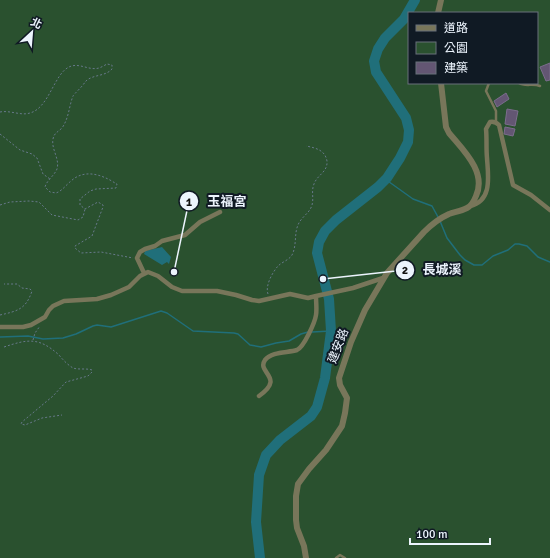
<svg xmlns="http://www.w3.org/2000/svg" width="550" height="558" font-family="Signika,'Noto Sans TC',sans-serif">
<rect width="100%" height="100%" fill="#1c3349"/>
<!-- green -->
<path fill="#2a512f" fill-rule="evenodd" d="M0 0H550V558H0ZM409 13H537V83H409Z"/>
<!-- water -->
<path fill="#206f7a" d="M162 247 171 257 169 264 167 262 162 265 144 254 145 251Z"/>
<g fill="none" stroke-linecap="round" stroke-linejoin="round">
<!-- stream -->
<path stroke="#206f7a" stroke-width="1.5" d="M385 179 413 199 432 206 438 217
M440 221 447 238 460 255 465 260 474 265H482L493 256 508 250 515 244H519L527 246 538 257 550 262
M312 332 331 331
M0 337 28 336 43 339 63 338 76 334 93 326 97 325 111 327 161 311 167 313 193 331 234 333 238 334 250 345 261 347 276 343 289 341 301 334 308 332"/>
<!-- river -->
<path stroke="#206f7a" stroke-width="10" d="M260 558 256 522 259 475 266 455 280 440 311 416 317 407 325 378 331 331 329 299 317 253 319 242 325 231 336 220 378 187 387 178 400 158 408 142 409 130 406 118 376 72 374 61 378 49 385 38 404 19 415 0"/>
</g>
<!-- building -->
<path fill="#635673" stroke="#7b6d8c" d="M550 63V80L546 81 540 67Z
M506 93 509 99 497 107 494 101Z
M507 109 518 111 515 126 505 124Z
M505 127 515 129 513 136 504 134Z"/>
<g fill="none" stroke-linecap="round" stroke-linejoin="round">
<!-- path -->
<path stroke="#67798a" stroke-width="1" stroke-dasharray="2 2" stroke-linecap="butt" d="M0 112C10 110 21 116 30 113 49 108 54 74 69 67 79 62 89 71 99 68 102 67 105 65 107 64L112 65V69C105 77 92 74 85 82 83 86 74 94 73 96 69 106 69 118 62 128 58 132 54 133 53 139 51 149 60 159 57 169 54 176 47 180 45 187L50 192 56 193C62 191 66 185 71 181 84 169 101 174 115 183L117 184 116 188 96 189 90 191 80 199V205L85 209 98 202 103 205V207L92 236 75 246V248L81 253 101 252 133 258
M0 134 20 150 32 154 37 158 43 174 50 179
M0 205 10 202 29 201 39 202 52 215 78 220 83 217 85 209
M268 294C265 286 272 273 278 266 282 262 289 260 292 255 297 245 294 234 298 225 301 217 310 213 312 205 314 198 311 191 314 184 317 175 328 172 327 161 325 150 316 148 306 146
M0 315C18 311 26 309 32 291L30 289 22 288 17 284H4
M33 340 35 333 40 326
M4 347C28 339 39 337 59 355 63 360 68 365 73 368 79 370 86 368 92 370V372L88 376 66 382 53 396 22 422 21 424 25 425 42 418 62 415"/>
<!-- service -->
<path stroke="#78765a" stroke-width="2.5" d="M489 83 486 91 496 111V122
M519 83C525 87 533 83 540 86
M336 558 340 555 345 558"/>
<!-- minor -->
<path stroke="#78765a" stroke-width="4.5" d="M470 206C493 201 488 175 487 158 486 148 487 139 486 129L490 122C494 121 496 122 499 125L513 185 531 195 550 210
M144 273 137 258 140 252 145 249 155 246 162 241 185 235 200 222 220 212
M0 327H23L31 325 45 317 49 310 53 306 64 301 97 299 111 295 129 287 140 276 148 272 158 276 172 287 182 291H217L236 295 252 300 259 301 290 294 308 298 316 296 353 288 383 278
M259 396C286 377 256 373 265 360 272 351 288 353 297 350 304 347 315 322 316 315 317 309 316 303 316 296"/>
<!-- tertiary -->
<path stroke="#78765a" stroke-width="6" d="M438 13 441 0
M306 558 304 546 297 528 296 520V496L298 484 309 469 326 450 342 426 345 413 347 398 340 385 339 378 351 342 365 310 387 273 424 232C431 225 440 218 449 214 455 212 461 211 467 208 471 206 474 201 476 196 487 172 463 150 449 133L446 127 441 83"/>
</g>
<g text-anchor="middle" stroke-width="4" stroke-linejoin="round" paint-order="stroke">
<!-- street labels -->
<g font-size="12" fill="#ecf4fd" stroke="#101a24">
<text transform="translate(338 346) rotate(-69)" y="4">建安路</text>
</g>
</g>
<!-- callouts -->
<path fill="none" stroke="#ecf4fd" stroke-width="1.5" d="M174 272L189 201M323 279L405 270"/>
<g fill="#ecf4fd" stroke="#101a24" stroke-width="1.5">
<circle cx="174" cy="272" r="4"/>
<circle cx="323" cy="279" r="4"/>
<circle cx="189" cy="201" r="10"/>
<circle cx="405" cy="270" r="10"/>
</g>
<g font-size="12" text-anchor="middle" font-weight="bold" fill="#111">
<text x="189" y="206">1</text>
<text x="405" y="274">2</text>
</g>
<g font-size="13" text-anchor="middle" font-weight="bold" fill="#ecf4fd" stroke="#101a24" stroke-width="4" stroke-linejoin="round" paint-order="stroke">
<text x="227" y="206">玉福宮</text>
<text x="442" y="274">長城溪</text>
</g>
<!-- legend -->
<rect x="408" y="12" width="130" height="72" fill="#101a24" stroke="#68717b"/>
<rect x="416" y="25" width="20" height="6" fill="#78765a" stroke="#68717b"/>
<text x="444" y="32" font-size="12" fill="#ecf4fd">道路</text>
<rect x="416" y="42" width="20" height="12" fill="#2a512f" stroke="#68717b"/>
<text x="444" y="52" font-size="12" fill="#ecf4fd">公園</text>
<rect x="416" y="62" width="20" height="12" fill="#635673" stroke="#68717b"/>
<text x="444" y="72" font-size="12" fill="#ecf4fd">建築</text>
<!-- north arrow -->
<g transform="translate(32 32) rotate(26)" stroke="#101a24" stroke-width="3" paint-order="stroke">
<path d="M0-3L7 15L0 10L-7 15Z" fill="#ecf4fd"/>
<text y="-6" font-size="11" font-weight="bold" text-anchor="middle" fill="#ecf4fd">北</text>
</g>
<!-- scale -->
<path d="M410 538v6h80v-6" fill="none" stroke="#ecf4fd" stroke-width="2"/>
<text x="416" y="538" font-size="12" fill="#ecf4fd" stroke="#101a24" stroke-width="3" paint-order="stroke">100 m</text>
</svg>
